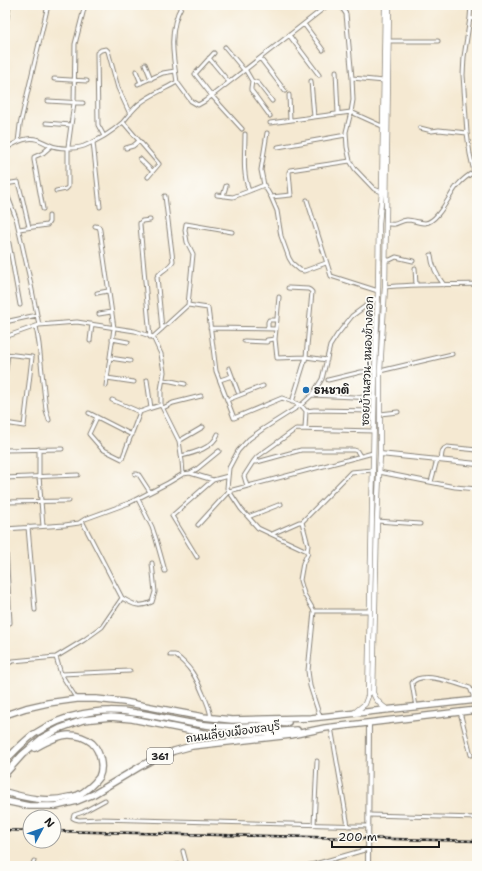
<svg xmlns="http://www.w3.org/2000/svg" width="482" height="871" font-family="'Shantell Sans','Playpen Sans Thai',sans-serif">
<rect width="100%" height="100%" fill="#fdfcf7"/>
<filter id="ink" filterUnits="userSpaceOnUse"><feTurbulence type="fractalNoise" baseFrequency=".025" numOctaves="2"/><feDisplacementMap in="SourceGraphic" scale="8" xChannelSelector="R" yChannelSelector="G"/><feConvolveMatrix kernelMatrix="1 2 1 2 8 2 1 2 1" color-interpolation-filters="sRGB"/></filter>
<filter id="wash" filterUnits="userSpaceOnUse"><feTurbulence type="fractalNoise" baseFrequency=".012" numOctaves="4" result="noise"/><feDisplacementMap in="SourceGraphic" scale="16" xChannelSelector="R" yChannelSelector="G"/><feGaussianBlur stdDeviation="0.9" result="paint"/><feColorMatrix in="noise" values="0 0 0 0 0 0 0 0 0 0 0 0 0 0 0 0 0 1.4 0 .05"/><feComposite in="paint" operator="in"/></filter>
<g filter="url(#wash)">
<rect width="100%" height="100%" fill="#f5e9d2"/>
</g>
<g filter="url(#ink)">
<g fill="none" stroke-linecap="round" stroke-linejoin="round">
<defs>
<path id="minor" d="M340 5 346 14 352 78 353 100 351 112 346 132 347 147 350 161 355 169 374 189 382 192
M471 5 470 18 464 57 463 75 467 133 470 154 474 172
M470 18 477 20
M304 24 323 50
M5 29 9 5
M289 35 319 75
M388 41H438
M225 47 244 70
M214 53 195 74 212 96 242 129
M209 58 229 82
M260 58 285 91
M145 64 151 79
M245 69 252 81 251 88V90L270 116
M136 71 141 83
M336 71 338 113
M352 78 384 81
M54 79 87 81
M252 81 258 83 272 101
M311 81 314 117
M177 82 191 101 198 105 205 101 328 5
M177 82C173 57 168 29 182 5
M138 84 163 73 175 71
M289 95 290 120
M48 101 83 103
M123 122 159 164 148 177
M46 123 71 125
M270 123 314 117 351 112 384 127
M420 128 432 131 439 130 467 133
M5 131 7 125
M267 133 261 170 264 185 271 197 291 195 289 172 290 170 350 161
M245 134C245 153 242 172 249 191
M104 136 98 125 97 53 101 50 106 49 108 51 118 88 130 114
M5 141 8 148
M18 142 20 125 48 5
M93 142 100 207
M278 147 346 135
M126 148 133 146 139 141
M5 149C12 145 19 140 27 139 37 137 42 142 50 145 58 149 75 149 84 146 97 141 112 132 123 122 128 116 133 109 139 104 150 95 165 89 177 82
M140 159 152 171
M5 184 18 182 23 201 29 227
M5 189 16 218 29 275 39 325
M56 191 66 189 68 187V147L74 103 75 44 85 5
M217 195 233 197 249 191 264 185
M223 196 226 186
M271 197 277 211 281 236 289 258 292 263 300 270 304 271 326 263
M307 200 331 276 378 291
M43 209 34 160V157L43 153 51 146
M150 220 142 221 140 223V225L150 337
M5 221 20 305
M386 223C396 227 398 221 407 220 413 220 419 223 425 223 438 222 450 194 457 186 462 180 470 174 477 170
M95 226 99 227 100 230 114 328 106 386
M19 229 47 225 49 222V216
M431 255C432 266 437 276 444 285
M385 260H390L396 257 413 261
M415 268 416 285
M385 287C416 284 446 285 477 284
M288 288 308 289 310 290 312 292 306 357 292 402
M97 293 108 291
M279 297 275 339 277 358 306 357 327 360
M188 305 193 254 187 242 185 230 186 224 232 232
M99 314 111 312
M5 322 37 315
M36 326 39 344 46 410 49 420
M210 328 276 329
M162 329 157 277C161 270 169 269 173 261L165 196
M268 329V322L269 320H277
M5 337 39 325 77 322 135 331 153 337 161 354 164 372 161 390V405L179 441 182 461 183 474
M153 337 188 305 208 308 216 371 234 418 282 398 301 405 306 411 314 410 374 411
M112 339 128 342
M90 341 92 324
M244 341 267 342V340L275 339
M5 354 32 357 24 426 5 423
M110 358 130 361
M229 368 238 392
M380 371 452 354
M5 376 8 354
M107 378 134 382
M147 380 151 408
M163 380 171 381 185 384
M220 380 232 376
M328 380 361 372 375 371
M312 395 374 398
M112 400 140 412
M227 400 263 386
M163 408 173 403 201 396
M89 413 132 435
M380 414 398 412
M97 417 89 434 102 449 122 459 140 412 148 409 161 405
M305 429 306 411
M179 441 203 427
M39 449V476L43 526
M5 450 62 449
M181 456C194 453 213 448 218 434
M441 460C442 455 441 449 447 447L477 450
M253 462 257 457 296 429 374 431
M379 472 455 487 477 489
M190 473 197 469 219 451
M135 474H137L139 475 150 492
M5 478 78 475
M431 482 437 460
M247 486 244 476 253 462H257L301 450H354L357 451 360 456
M229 491 373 453
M138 499 152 527 156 539 165 571
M5 502 69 501
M248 517 281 504
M82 521 122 598
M377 521 420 524
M302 522 351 472 373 470
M302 522 308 545 307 552
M198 525 229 491
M28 527 35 610
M5 529 65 525 79 523 85 519 129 503 168 483 183 474 190 473 213 480 228 476
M5 529 10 623
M272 534 299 522H302
M197 557 172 516 213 480
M122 598C134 605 139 608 152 602L155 592 152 563
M314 611H370
M170 655H175C190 666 196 677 203 694 207 702 210 709 211 718
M56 657 61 674 76 698
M5 665 13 661 56 657 84 640 102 627 122 598
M61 674 130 671
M416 707 412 683C421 670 458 684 470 688L473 695V701
M460 712 471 755
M320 717 310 686 308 671 314 611 304 594 300 580 303 563 308 553 307 551 258 528 241 509 227 488 229 468 238 451 249 439 263 429 301 405 312 395 322 379 330 346 337 335 352 316 378 297
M331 727 348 826
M105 800 83 812 74 815 73 818 75 819 79 820 99 819 369 826
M369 815 477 818
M314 825 317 761
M183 851 187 866
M32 866 34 861
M170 866 186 864
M305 866 315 864 368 849"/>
<path id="tertiary" d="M380 454 477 464
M368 866 369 723"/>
<path id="secondary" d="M388 710C381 705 376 701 373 693L377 521 380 454V371L385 287 389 5
M354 713 365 704 368 696 375 371 378 291 379 223 382 192 385 5"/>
<path id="trunk" d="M5 715 26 708 48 703 77 699H96L124 702 203 717 232 720 311 718 477 700
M5 761C14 752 23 742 34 734 48 725 66 717 82 714 98 710 120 710 136 713 160 716 182 723 206 725 233 729 261 726 288 722
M5 774 22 755 42 738 61 728 83 720 111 717 132 719 208 734 229 735 297 730
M5 792C26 798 47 803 69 797 72 797 75 796 78 795 85 792 94 784 99 777 104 767 100 751 92 743 86 738 77 735 69 735 58 735 44 743 35 748
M5 801 29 806H56L77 801 94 794 141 766 156 758 174 751 192 746 291 735 325 728 477 710"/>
</defs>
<!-- minor casing -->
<use href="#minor" stroke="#888277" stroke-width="5"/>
<!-- tertiary casing -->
<use href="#tertiary" stroke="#888277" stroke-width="6"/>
<!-- secondary casing -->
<use href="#secondary" stroke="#888277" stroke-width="6"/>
<!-- trunk casing -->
<use href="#trunk" stroke="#888277" stroke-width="8"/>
<!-- minor -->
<use href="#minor" stroke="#fff" stroke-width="3"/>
<!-- tertiary -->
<use href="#tertiary" stroke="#fff" stroke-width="4"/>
<!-- secondary -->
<use href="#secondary" stroke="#fff" stroke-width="4.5"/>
<!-- trunk -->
<use href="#trunk" stroke="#fff" stroke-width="5.5"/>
<defs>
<path id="rail" d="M5 830 30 831
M54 831 477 841"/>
</defs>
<!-- rail casing -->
<use href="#rail" stroke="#1c1c1c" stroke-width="2.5"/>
<!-- rail -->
<use href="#rail" stroke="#fdfcf7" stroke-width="1" stroke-dasharray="3" stroke-linecap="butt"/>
</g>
</g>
<!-- markers -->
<circle fill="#1f6fb2" stroke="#fdfcf7" stroke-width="1.5" cx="306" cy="390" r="4"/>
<g text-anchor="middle" stroke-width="3.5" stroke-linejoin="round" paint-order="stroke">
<!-- shield labels -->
<rect fill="#fdfcf7" stroke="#605f5e" stroke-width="1" x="147" y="748" width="26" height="16" rx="3"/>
<g font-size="10" font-weight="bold" fill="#1c1c1c">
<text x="160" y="760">361</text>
</g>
<!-- street labels -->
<g font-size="11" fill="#1c1c1c" stroke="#fdfcf7">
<text transform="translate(367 361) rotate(-88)" y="4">ซอยบ้านสวน-หนองข้างคอก</text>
<text transform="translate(233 732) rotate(-8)" y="4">ถนนเลี่ยงเมืองชลบุรี</text>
</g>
<!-- poi labels -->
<g font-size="11" font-weight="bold" fill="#1c1c1c" stroke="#fdfcf7" text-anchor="start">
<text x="314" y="394">ธนชาติ</text>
</g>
</g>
<!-- margin -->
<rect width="482" height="871" fill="none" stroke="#fdfcf7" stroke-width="20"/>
<!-- north arrow -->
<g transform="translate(42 829) rotate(49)"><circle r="19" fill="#fdfcf7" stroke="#a3a29f"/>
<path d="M0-3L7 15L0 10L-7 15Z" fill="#1f6fb2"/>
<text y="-6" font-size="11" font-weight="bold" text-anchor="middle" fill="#1c1c1c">N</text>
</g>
<!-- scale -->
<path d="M332 841v6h107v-6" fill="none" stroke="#1c1c1c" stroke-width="2"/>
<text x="338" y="841" font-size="12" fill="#1c1c1c" stroke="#fdfcf7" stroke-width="3" paint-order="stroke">200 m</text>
</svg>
